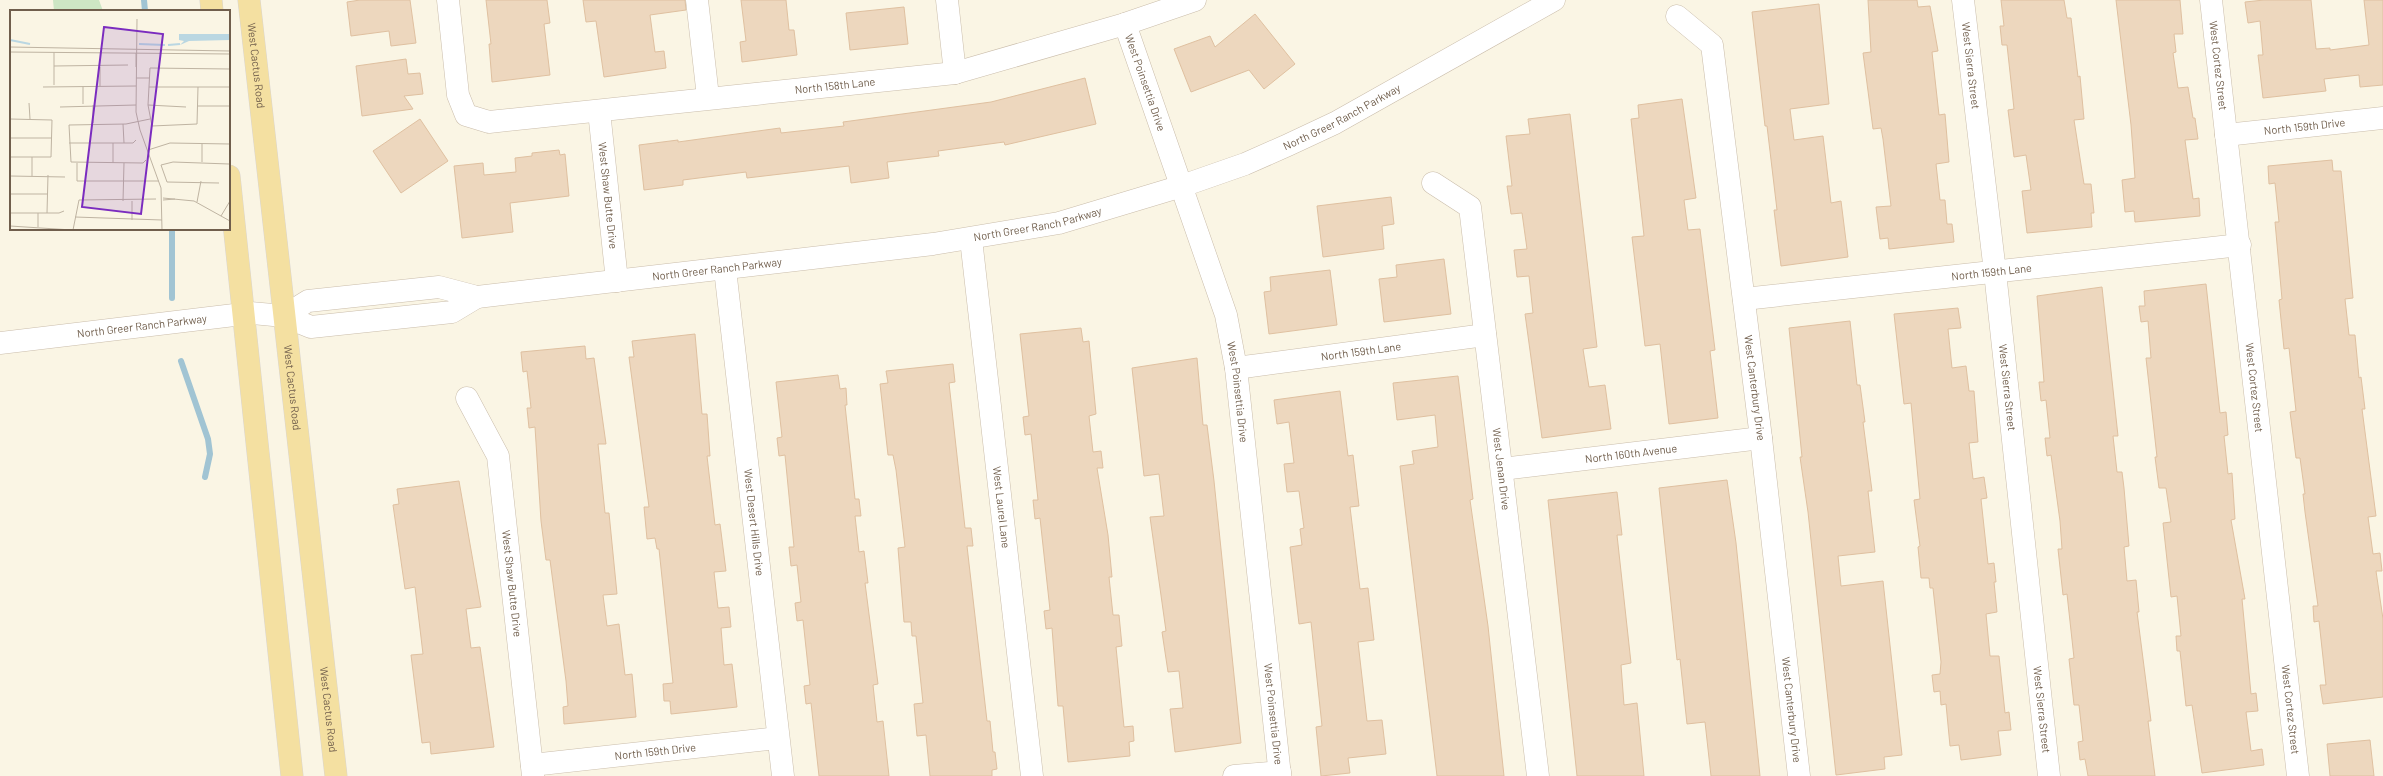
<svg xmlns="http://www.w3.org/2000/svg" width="2383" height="776" font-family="Barlow,sans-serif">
<rect width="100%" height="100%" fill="#faf5e4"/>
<!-- green -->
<path fill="#cde6c4" d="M53 0H99L103 11H54Z"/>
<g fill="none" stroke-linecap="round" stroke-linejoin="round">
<!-- stream -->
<path stroke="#a1c4d3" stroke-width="6" d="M144 0 145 11
M172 229V298
M181 361 208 439 210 454 205 477"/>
</g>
<!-- building -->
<path fill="#edd7be" stroke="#dfc0a0" d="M360 0H410L416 43 391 46 389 31 351 36 347 2Z
M486 0H547L550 23 544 24 550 75 492 82 489 44H491Z
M583 0H685L686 10 650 15 655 52 664 51 666 68 604 77 596 21 586 22Z
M741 0H786L789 30H794L797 55 742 62 740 42 746 41Z
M1868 0H1917L1918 7 1930 6 1938 51 1932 52 1939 115 1945 114 1949 162 1936 164 1940 200H1945L1947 224H1952L1954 242 1889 249 1888 238 1880 239 1876 207 1891 206 1883 139 1881 128 1873 129 1863 53 1871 52Z
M2001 0H2064L2067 18H2071L2078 77 2080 76 2084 119 2074 120 2084 184H2091L2094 213H2091L2092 227 2027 233 2022 191 2031 190 2026 155 2014 157 2008 110 2014 109 2007 45H2002L2000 26H2004Z
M2116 0H2180L2183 34H2174L2176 52 2173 53 2178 88 2188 87 2193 118H2195L2198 139 2185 140 2193 199 2199 198 2200 216 2135 222 2134 211 2125 212 2122 180 2135 178 2131 125Z
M2264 0H2311L2316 49 2330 48V50L2369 45 2364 0H2383V85L2360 87 2359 75 2324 79 2326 91 2263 98 2258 55H2263L2260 21 2248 23 2245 2Z
M1819 4 1829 104 1790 109 1794 140 1823 136 1831 203 1841 201 1848 257 1781 266 1774 210H1777L1767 126H1765L1752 12Z
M904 7 908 44 850 50 846 13Z
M1255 14 1295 64 1264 89 1249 70 1191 92 1174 49 1210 36 1215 47Z
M406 59 408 74 420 73 423 94 404 96 413 109 362 116 356 66Z
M1085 78 1096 124 1005 145 1004 142 938 151 939 156 887 162 889 178 851 183 849 166 747 178 746 172 683 180V185L644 190 639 145 678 140V142L780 128 781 133 844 126 843 122 991 102Z
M1682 99 1696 198 1684 200 1688 230 1700 229 1715 350 1710 351 1718 418 1669 424 1660 344 1645 346 1632 237 1644 236 1631 119 1639 118 1638 105Z
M1570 114 1597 347 1583 349 1589 387 1605 385 1611 429 1542 438 1525 314 1533 313 1529 276 1517 277 1514 250 1527 249 1522 213 1511 214 1507 186H1512L1506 136 1530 134 1528 119Z
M420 119 448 161 401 193 373 151Z
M559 150 560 155 565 154 569 196 510 203 513 232 462 238 454 166 483 163 484 175 516 172 515 158 532 156V153Z
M2332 160 2333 171H2341L2353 298 2345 299 2349 335H2355L2359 378 2361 377 2365 409H2362L2376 516 2368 517 2373 554 2380 553 2382 571H2376L2383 619V697L2323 704 2320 685H2326L2319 621 2314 622 2313 606H2318L2305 512 2303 494H2305L2300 458H2296L2290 412 2296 411 2289 348 2284 349 2279 300 2282 299 2275 222H2279L2275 183 2269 184 2268 166Z
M1391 197 1394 224 1382 226 1384 249 1323 257 1317 206Z
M1444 259 1451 314 1384 322 1379 279 1397 277 1396 265Z
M1330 270 1337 325 1269 334 1264 292 1271 291 1270 277Z
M2206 284 2220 413 2226 412 2228 435 2224 436 2228 474 2232 473 2235 519 2231 520 2245 599H2242L2251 694 2256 693 2258 711 2246 712 2251 751 2262 749 2264 765 2202 773 2192 705 2186 706 2180 651H2177L2176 636H2181L2177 596 2171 597 2163 523 2171 522 2166 488H2159L2155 457H2157L2146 358H2151L2148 321 2141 322 2139 306H2145L2144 291Z
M2102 287 2118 436H2113L2117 472H2122L2124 488 2129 546 2124 547 2127 581 2136 580 2139 612H2137L2151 721H2148L2155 776H2088L2085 759 2080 760 2078 742 2083 741 2079 705H2074L2069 659 2074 658 2067 594 2063 595 2058 549H2062L2060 521 2051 455 2047 456 2045 438H2050L2046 400 2041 401 2039 382H2044L2037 296Z
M1958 308 1961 328 1948 329 1952 368 1966 366 1969 391H1974L1978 442 1969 443 1973 479 1984 477 1987 498 1981 499 1988 564 1994 563 1996 582H1994L1997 612 1986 614 1990 656H1999L2005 713 2009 712 2011 730 1998 731 2001 755 1961 760 1959 745 1950 746 1946 704 1941 705 1940 691 1934 692 1932 675 1940 674 1941 662 1933 588H1930L1929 578H1921L1918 547 1920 546 1914 500 1920 499 1911 403 1904 404 1894 314Z
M1850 321 1857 385H1860L1865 422H1863L1872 491H1868L1875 552 1838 556 1841 586 1883 581 1902 755 1884 757 1885 769 1836 775 1808 512 1800 457H1802L1789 328Z
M1081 328 1083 342 1089 341 1096 414 1089 416 1093 452 1101 451 1103 468H1097L1108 535 1112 577H1109L1113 615H1119L1122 646 1116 647 1124 727 1133 726 1134 741 1129 742 1130 756 1068 762 1063 706H1058L1052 628 1046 629 1044 611 1050 610 1040 518 1035 519 1033 500H1038L1031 434 1025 435 1023 417 1029 416 1020 334Z
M695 334 702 414H707L710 456H707L715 525 720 524 726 571 714 572 718 608 729 607 731 627 721 628 724 665 732 664 737 707 671 714 670 701H664L663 684 673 683 659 549H657L655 538 647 539 644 507H649L629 357H634L632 341Z
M585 346 586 359 594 358 606 444H598L605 513H609L617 594 603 595 607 626 619 624 625 675 632 674 636 717 564 724 563 707 568 706 566 681 550 560H546L541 521 535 427 529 428 527 408H531L527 371 523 372 521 352Z
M1197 358 1203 425H1207L1214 481 1241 743 1175 752 1170 709 1183 708 1179 671 1168 672 1162 632 1166 631 1150 517 1164 516 1159 474 1144 476 1132 368Z
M953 364 955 382 949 383 965 528H971L973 546H967L987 721H990L993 752H995L997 769 992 770V776H930L926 735 917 736 914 704 923 703 916 636H912L911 622H904L898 548 905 547 896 470 893 455H888L880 384 888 383 886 371Z
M838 375 840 389 846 388 847 405H845L855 499H859L861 516H855L859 552 864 551 868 583H865L878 684 873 685 877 722 883 721 889 776H819L811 703 806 704 804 686 810 685 803 620 797 621 795 603 801 602 797 565 791 566 789 547H794L785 455 779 456 777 438 782 437 776 382Z
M1458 376 1473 499 1470 500 1488 626 1504 776H1437L1400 466 1414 464 1412 451 1438 447 1435 415 1397 420 1393 383Z
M1340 391 1348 456 1353 455 1359 506 1350 507 1360 589 1368 588 1374 640 1358 642 1367 721 1382 720 1386 754 1348 758 1350 773 1321 776 1316 727 1322 726 1311 622 1299 624 1290 547 1302 545 1300 529 1304 528 1299 491 1287 492 1284 464 1294 463 1289 422 1277 424 1274 400Z
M1727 480 1736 543 1760 776H1711L1705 722 1687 724 1680 659 1677 660 1659 488Z
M459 481 481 607 466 609 471 648 480 647 494 747 431 754 430 742 422 743 411 655 423 654 415 587 405 589 393 505 399 504 397 489Z
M1617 492 1622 535H1617L1631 663 1621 665 1624 705 1637 703 1644 776H1577L1548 500Z
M2370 740 2374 776H2330L2327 744Z"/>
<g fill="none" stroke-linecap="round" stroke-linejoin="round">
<defs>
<g id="minor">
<path id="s1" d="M448 0 458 95 466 115 489 122 955 73 1125 24 1195 0"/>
<path d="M697 0 708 97"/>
<path d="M947 0 955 73"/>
<path id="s2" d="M1963 0 1995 272 2049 776"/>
<path id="s3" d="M2211 0 2298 776"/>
<path id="s4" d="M1677 16 1712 45 1761 438 1799 776"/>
<path id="s5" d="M1125 24 1226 315 1236 368 1280 776"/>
<path id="s6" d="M599 111 617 281"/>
<path id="s7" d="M2226 135 2383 118"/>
<path id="s8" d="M1433 183 1470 207 1538 776"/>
<path id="s9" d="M971 239 1032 776"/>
<path id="s10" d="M725 269 783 776"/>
<path id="s11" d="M1744 299 2240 245"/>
<path id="s12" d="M284 316 308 301 439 287 477 297 933 244 1059 223 1182 186 1245 164 1288 145 1335 123 1554 0"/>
<path id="s13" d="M0 343 251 313 284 316 311 327 452 312 477 297"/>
<path id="s14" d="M1236 368 1485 335"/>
<path id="s15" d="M467 398 498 456 533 776"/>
<path id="s16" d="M1502 469 1761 438"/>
<path id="s17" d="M532 765 778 738"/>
<path d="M1234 776 1280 772"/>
</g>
<g id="major">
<path d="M211 0 212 11"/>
<path id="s18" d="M249 0 336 776"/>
<path d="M229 176 292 776"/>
</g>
</defs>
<!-- minor casing -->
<use href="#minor" stroke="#cabdab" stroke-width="23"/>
<!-- major casing -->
<use href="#major" stroke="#dad5d0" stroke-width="23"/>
<!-- minor -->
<use href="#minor" stroke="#fff" stroke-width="22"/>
<!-- major -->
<use href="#major" stroke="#f4e0a1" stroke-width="22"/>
</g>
<g text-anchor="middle" stroke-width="3" stroke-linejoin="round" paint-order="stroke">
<!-- street labels -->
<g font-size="11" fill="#705e4c" stroke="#fdf8ea">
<text dy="4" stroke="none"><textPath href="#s18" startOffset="66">West Cactus Road</textPath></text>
<text dy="4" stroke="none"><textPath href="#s2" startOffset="66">West Sierra Street</textPath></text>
<text dy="4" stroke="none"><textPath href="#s3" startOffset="66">West Cortez Street</textPath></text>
<text dy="4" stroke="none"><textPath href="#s5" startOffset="62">West Poinsettia Drive</textPath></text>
<text dy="4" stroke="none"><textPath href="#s1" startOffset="489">North 158th Lane</textPath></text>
<text dy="4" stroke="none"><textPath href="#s12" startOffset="1089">North Greer Ranch Parkway</textPath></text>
<text dy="4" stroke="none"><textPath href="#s7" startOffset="79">North 159th Drive</textPath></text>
<text dy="4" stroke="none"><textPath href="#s6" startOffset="85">West Shaw Butte Drive</textPath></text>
<text dy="4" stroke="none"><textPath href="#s12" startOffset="765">North Greer Ranch Parkway</textPath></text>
<text dy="4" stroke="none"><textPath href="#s12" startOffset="441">North Greer Ranch Parkway</textPath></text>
<text dy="4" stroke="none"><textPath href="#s11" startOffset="249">North 159th Lane</textPath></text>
<text dy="4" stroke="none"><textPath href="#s13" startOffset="143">North Greer Ranch Parkway</textPath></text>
<text dy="4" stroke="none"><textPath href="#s14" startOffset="126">North 159th Lane</textPath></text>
<text dy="4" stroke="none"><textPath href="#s18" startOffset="390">West Cactus Road</textPath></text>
<text dy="4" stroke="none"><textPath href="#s4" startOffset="391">West Canterbury Drive</textPath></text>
<text dy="4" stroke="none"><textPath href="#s2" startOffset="390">West Sierra Street</textPath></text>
<text dy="4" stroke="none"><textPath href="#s3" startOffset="390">West Cortez Street</textPath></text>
<text dy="4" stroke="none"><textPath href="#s5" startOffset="386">West Poinsettia Drive</textPath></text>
<text dy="4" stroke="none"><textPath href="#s16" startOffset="130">North 160th Avenue</textPath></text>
<text dy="4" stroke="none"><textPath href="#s8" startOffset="308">West Jenan Drive</textPath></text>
<text dy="4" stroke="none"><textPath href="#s9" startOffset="270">West Laurel Lane</textPath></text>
<text dy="4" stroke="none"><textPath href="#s10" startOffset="255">West Desert Hills Drive</textPath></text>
<text dy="4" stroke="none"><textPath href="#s15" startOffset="194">West Shaw Butte Drive</textPath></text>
<text dy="4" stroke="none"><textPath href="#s4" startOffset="715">West Canterbury Drive</textPath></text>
<text dy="4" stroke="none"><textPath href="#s18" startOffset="714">West Cactus Road</textPath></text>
<text dy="4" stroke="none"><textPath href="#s2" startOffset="714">West Sierra Street</textPath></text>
<text dy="4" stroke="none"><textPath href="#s3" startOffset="714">West Cortez Street</textPath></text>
<text dy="4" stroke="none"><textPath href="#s5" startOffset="710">West Poinsettia Drive</textPath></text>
<text dy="4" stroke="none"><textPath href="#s17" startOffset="124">North 159th Drive</textPath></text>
</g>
</g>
<!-- overview -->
<g transform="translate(10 10)">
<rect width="220" height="220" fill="#faf5e4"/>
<path d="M169 24H220V30L179 31 170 35 174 31 169 30Z" fill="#bad7e2"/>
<path fill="none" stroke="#bad7e2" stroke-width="2" d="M0 30 20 34M129 34 155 35M158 35 170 34"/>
<path fill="none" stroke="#bfb4a2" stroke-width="1" d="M127 9 126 102 130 120 151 178 152 220M0 37 220 41M0 42 220 44M44 56 118 55M126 57V43M126 68H139M44 75V42M73 76V94M90 76V57M33 77 126 76M139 77H220M188 77 187 114 142 116 138 95 140 58 220 59M19 93 20 109M138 95 176 97M187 96H220M50 97 126 95M0 109 42 110 41 147H0M83 113V95M113 114 114 133M0 128H41M59 133H123L126 130M138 140 160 133 220 134M22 147V166M136 150 133 153 61 152 59 115 116 114 140 109M192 152V133M67 153V171H149M103 153V133M0 166 55 167M209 173 157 172 151 155 163 152 219 154M0 184H38M153 188 184 191 220 211M153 190 165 189M113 191 114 153M187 192 191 171M0 203H49L54 201M28 203V217M37 203 38 165M211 206 220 191M65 207 152 210M122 210V191M0 216 62 220M63 220 69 190 146 189"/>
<path fill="#7b2cbf" fill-opacity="0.15" stroke="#7b2cbf" stroke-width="2" d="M94 17 153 24 131 204 72 197Z"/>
<rect width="220" height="220" fill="none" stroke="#705e4c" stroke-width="2"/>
</g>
</svg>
